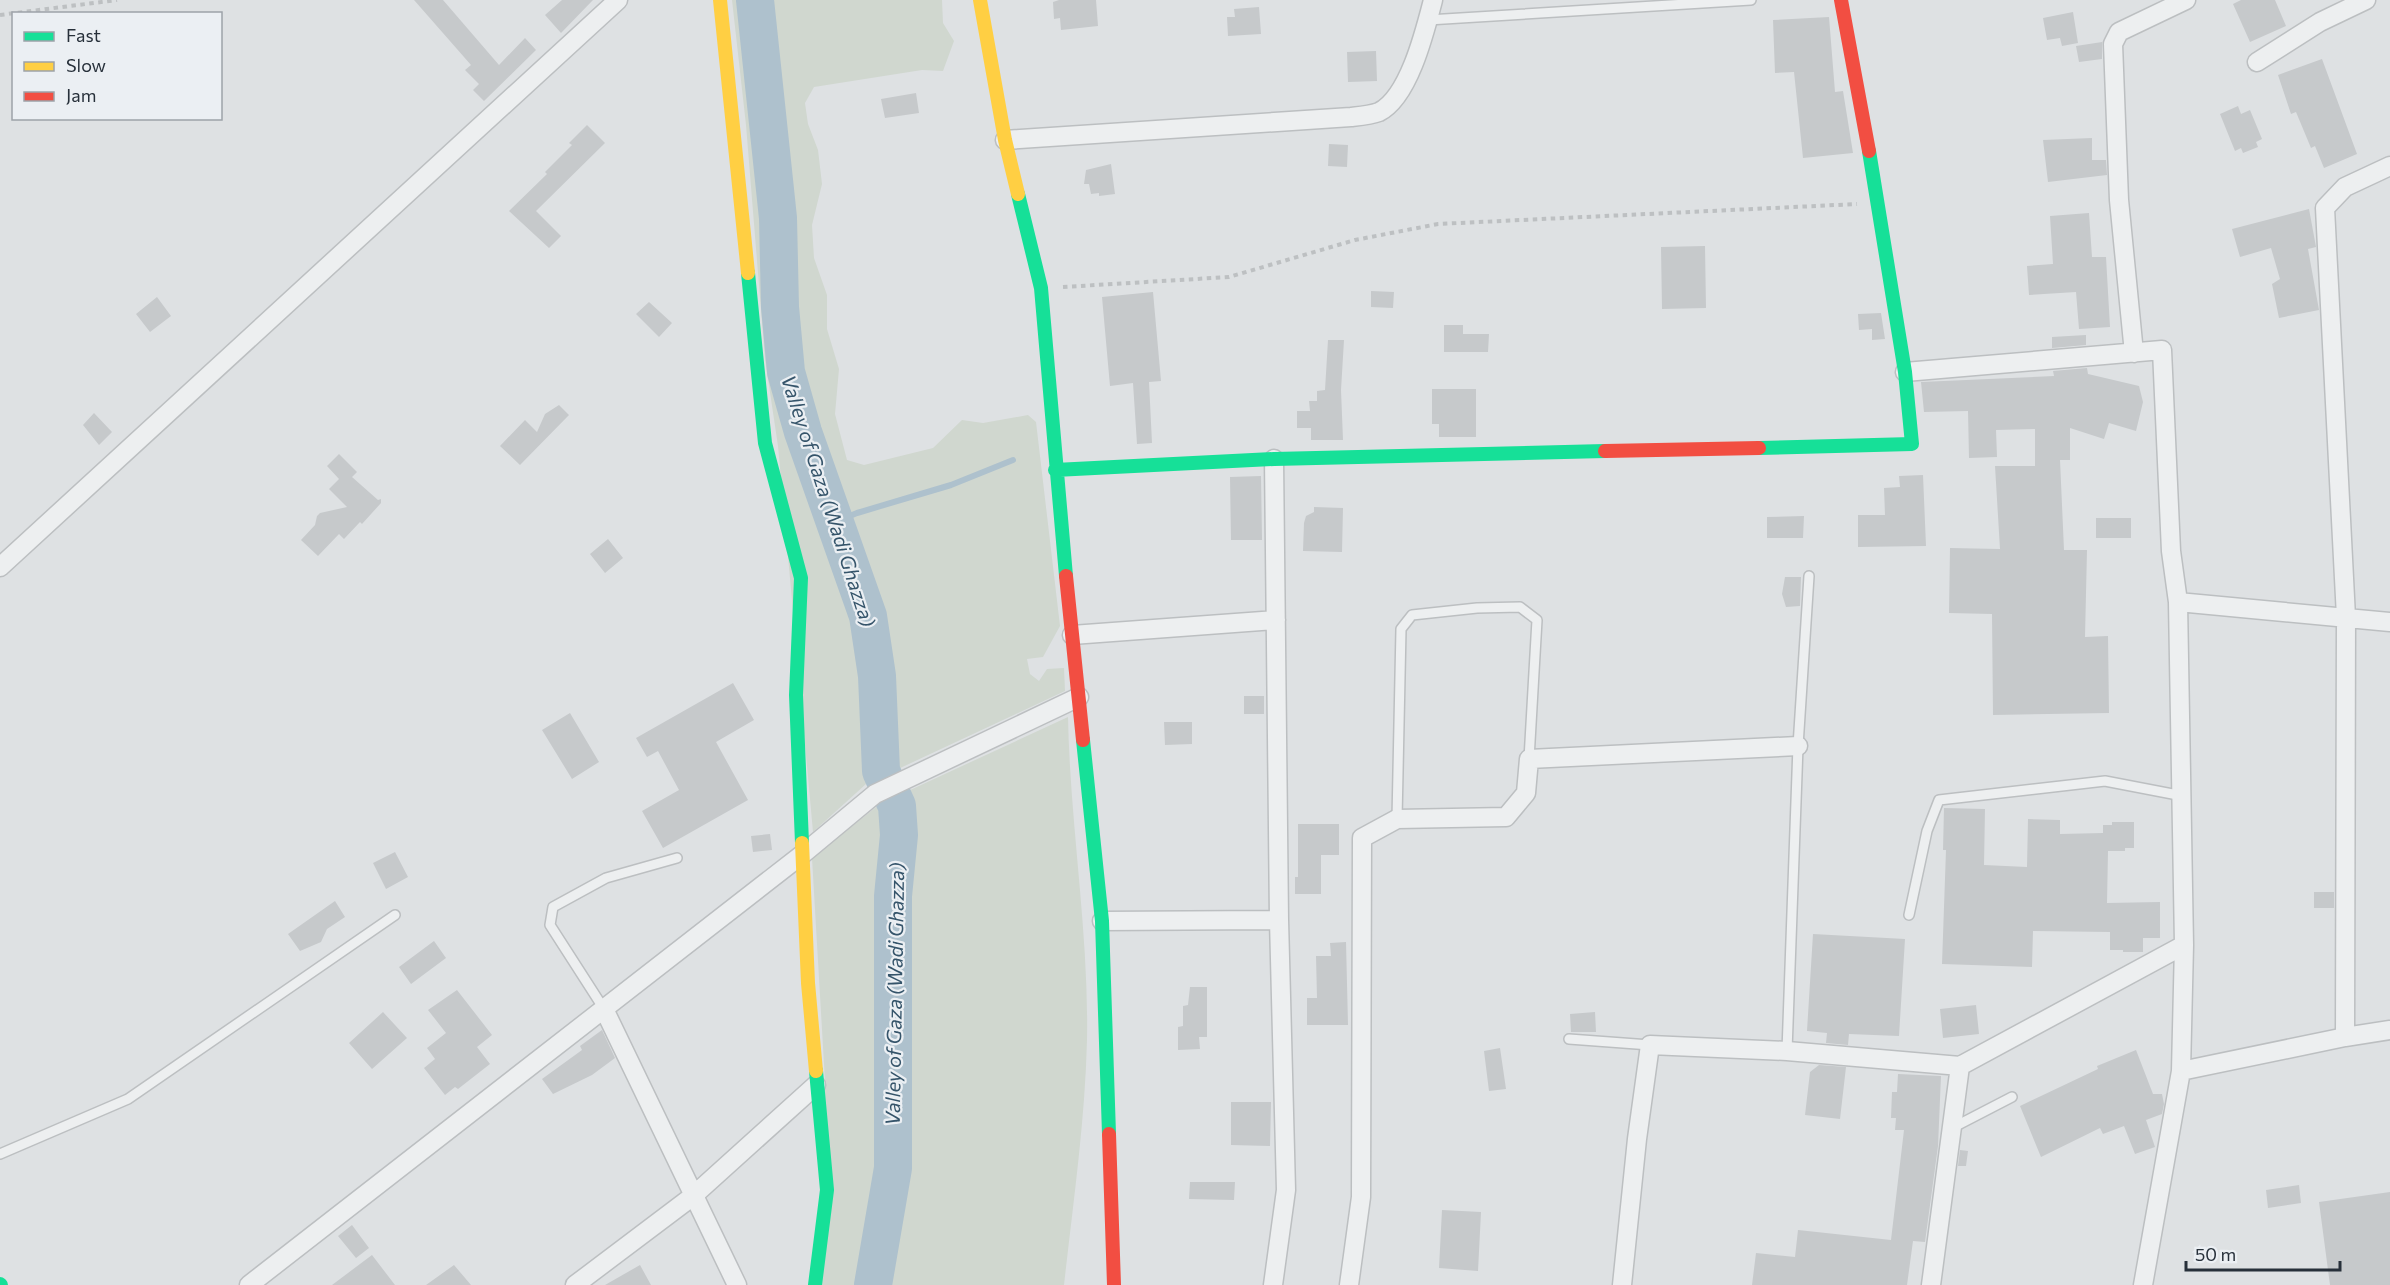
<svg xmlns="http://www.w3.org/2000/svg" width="2390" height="1285" font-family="Commissioner,sans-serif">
<rect width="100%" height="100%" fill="#dee1e3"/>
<!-- green -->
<path fill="#d0d7cf" d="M732 0H942L943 23 954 41 943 71 922 70 814 87 805 103 808 124 818 150 822 184 812 225 814 258 827 295V329L839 369 835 414 847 460 864 465 933 448 962 420 983 423 1028 415 1036 422 1060 626 1043 657 1027 659 1030 674 1039 681 1047 669 1064 668 1065 691 866 784 813 832 778 446 765 359 746 125Z
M1068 717C1070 825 1089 932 1087 1040 1085 1122 1073 1204 1064 1285H822L825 1081 812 858 880 804Z"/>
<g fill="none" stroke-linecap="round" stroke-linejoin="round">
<!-- stream -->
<path stroke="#aec1cd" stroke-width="6" d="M835 522 857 513 951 485 1013 460"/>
<!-- river -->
<path stroke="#aec1cd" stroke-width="38" d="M755 0 778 218 780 307 786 372 803 432 868 616 877 676 881 771 897 806 899 835 893 896V1168L873 1285"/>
</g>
<!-- building -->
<path fill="#c6c9cb" d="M414 0H443L499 65 525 38 536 50 484 101 473 90 479 84 465 70 471 65Z
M562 0H593L561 33 545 15Z
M1059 0H1096L1098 26 1061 30 1060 18 1054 19 1053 2Z
M2241 0H2275L2286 26 2250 42 2233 4Z
M1259 7 1261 34 1228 36 1227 17H1235L1234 9Z
M2073 12 2078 43 2062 46 2060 38 2047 40 2043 18Z
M1829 17 1835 92 1843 91 1853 153 1803 158 1794 72 1775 73 1773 20Z
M2102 42V59L2079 62 2076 46Z
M1376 51 1377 81 1348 82 1347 52Z
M2322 59 2357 154 2324 168 2315 146 2311 148 2296 112 2291 114 2278 75Z
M916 93 919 113 885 118 881 99Z
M2238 106 2241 114 2250 110 2262 139 2256 142 2258 147 2243 153 2241 148 2235 151 2220 114Z
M587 125 605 143 536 211 561 236 549 248 509 211 547 174 545 172 572 145 569 143Z
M2092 138V160H2106L2107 175 2048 182 2043 140Z
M1329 144 1348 145 1347 167 1328 166Z
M1111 164 1115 194 1099 196V193L1091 194 1089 184H1084L1086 170Z
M2309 209 2316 247 2308 249 2319 310 2279 318 2272 284 2280 279 2271 248 2240 257 2232 229Z
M2089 213 2092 257H2106L2110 327 2079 329 2076 292 2029 295 2027 266 2053 264 2050 216Z
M1705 246 1706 308 1662 309 1661 247Z
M1371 291 1394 292 1393 308 1371 307Z
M1153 292 1161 381 1149 382 1152 443 1137 444 1133 383 1110 386 1102 297Z
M157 297 171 316 150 332 136 314Z
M649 302 672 323 659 337 636 314Z
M1881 313 1885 339 1872 340V329L1859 330 1858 314Z
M1444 325H1463V334H1489L1488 352H1444Z
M2086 335V345L2052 348V337Z
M1328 340H1344L1341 390 1343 440H1311V428H1297V411H1310L1309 401H1317V391L1325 390Z
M2087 368 2088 374 2139 386 2143 402 2136 431 2109 423 2104 439 2070 428V460H2060L2064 550H2087L2085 637 2108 636 2109 713 1993 715 1992 614 1949 613 1950 548 2000 549 1995 466H2035V429L1996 430 1997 457 1969 458 1968 411 1924 412 1921 382 2054 376 2053 371Z
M1432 389H1476V437H1439V424H1432Z
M559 405 569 415 520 465 500 446 525 420 537 432 545 414Z
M94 413 112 432 99 445 83 425Z
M339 454 357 472 352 477 378 500 381 499V503L362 524 360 522 344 539 339 534 318 556 301 540 315 525 317 516 320 513 347 507 329 489 339 479 327 466Z
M1923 475 1926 546 1858 547V515H1885L1884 488 1900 487 1899 476Z
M1261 476 1262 540H1231L1230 477Z
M1314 507 1343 508 1342 552 1303 551 1304 523 1306 516 1314 512Z
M1804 516 1803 538H1767V517Z
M2096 518H2131V538H2096Z
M608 539 623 558 605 573 590 554Z
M1785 577H1801L1800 606 1786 607 1782 594Z
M733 683 754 720 716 742 748 800 663 848 642 811 679 790 658 751 647 757 636 738Z
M1244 696H1264V714H1244Z
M570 713 599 762 572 779 542 730Z
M1164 722H1192V744L1165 745Z
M1944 808 1985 809 1984 865 2027 867 2028 819 2060 820V834L2103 833V825H2112V822H2134V848H2125V851H2108L2107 903 2160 902V938H2143V952H2123V950H2110V932L2033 931 2032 967 1942 964 1946 850H1943Z
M1298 824H1339V855H1321V894H1295V877H1298Z
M770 834 772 850 753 852 751 836Z
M395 852 408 877 386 889 373 863Z
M2314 892H2334V908H2314Z
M335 901 345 917 327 929 321 942 300 951 288 934Z
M1813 934 1905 939 1899 1036 1849 1034 1848 1045 1826 1043 1827 1033 1807 1031Z
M434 941 446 958 411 984 399 967Z
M1346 942 1348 1025H1307V998H1317L1316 956H1331L1330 943Z
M1190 987H1207V1037H1199L1200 1049 1178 1050V1027L1183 1026V1006L1188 1005Z
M457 990 492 1035 477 1047 490 1064 458 1089 455 1087 445 1095 424 1068 435 1059 427 1048 446 1033 428 1010Z
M1976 1005 1979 1034 1943 1038 1940 1009Z
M383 1012 407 1038 372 1069 349 1043Z
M1595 1012 1596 1032H1571L1570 1014Z
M602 1030 615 1058 592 1075 553 1094 542 1079 582 1050 580 1046Z
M1500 1048 1506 1089 1489 1091 1484 1051Z
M2136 1050 2153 1094H2162L2164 1104 2162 1114 2146 1120 2155 1147 2135 1154 2124 1126 2103 1134 2100 1128 2041 1157 2020 1106 2098 1069 2097 1066Z
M1819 1065 1846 1067 1840 1119 1805 1115 1810 1072Z
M1898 1074 1941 1076 1938 1146 1925 1242 1913 1241 1907 1285H1752L1756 1253 1795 1257 1798 1230 1891 1240 1904 1130H1895L1896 1118H1891L1892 1092H1897Z
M1231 1102H1271L1270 1146 1231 1145Z
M1960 1150 1968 1151 1966 1166H1958Z
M1190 1182H1235L1234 1200 1189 1199Z
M2299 1185 2301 1203 2268 1208 2266 1190Z
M2390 1192V1285H2330L2319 1202Z
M1442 1210 1481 1212 1478 1271 1439 1268Z
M352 1225 369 1248 356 1258 338 1236Z
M372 1255 395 1285H332Z
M454 1265 471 1285H426Z
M640 1265 651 1285H605Z"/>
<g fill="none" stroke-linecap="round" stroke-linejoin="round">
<defs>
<path id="lane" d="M1428 20 1751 0
M1397 819 1401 629 1412 615 1477 608 1520 607 1537 620 1529 759
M1909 915 1927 831 1939 800 2105 781 2183 796
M604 1009 550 925 553 907 606 878 677 858
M1569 1039 1650 1045
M1787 1051 1798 746 1809 576
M1954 1127 2012 1097
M0 1154 128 1099 395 915"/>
<path id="street" d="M2257 62 2320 22 2366 0
M1005 140 1351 117C1360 116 1371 115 1379 112 1409 97 1425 31 1433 0
M2134 353 2119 200 2113 44 2119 32 2186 0
M1905 372 2162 350 2171 551 2178 602 2184 945 2181 1071 2143 1285
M0 567 618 0
M2178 602 2390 622
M1072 635 1276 620
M1102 921 1279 920
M604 1009 737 1285
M2345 1037 2346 617 2325 208 2345 187 2390 166
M2181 1071 2345 1037 2390 1030
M249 1285 804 853 875 794 1079 697
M575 1285 693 1196 816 1085
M1273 1285 1286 1190 1279 920 1274 459
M1349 1285 1361 1197 1362 838 1397 819 1506 817 1526 793 1529 759 1798 746
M1622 1285 1637 1139 1650 1045 1787 1051 1960 1066 2184 945
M1931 1285 1960 1066"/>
</defs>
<!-- lane casing -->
<use href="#lane" stroke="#bcbfc1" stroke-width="12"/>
<!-- street casing -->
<use href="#street" stroke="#bcbfc1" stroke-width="21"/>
<!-- path -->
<path stroke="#bdc0c2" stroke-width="4" stroke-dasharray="4.5 4.5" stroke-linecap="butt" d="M0 15 117 0
M1063 287 1229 277 1355 240 1438 224 1857 204"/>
<!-- lane -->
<use href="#lane" stroke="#edeff0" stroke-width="9"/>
<!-- street -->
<use href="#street" stroke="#edeff0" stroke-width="18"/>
<!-- fast -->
<path stroke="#16e098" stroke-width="14" d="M1018 194 1041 288 1066 576
M748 273 765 443 801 578 796 695 802 843
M1759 448 1912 444 1905 372 1869 151
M1055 470 1274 459 1605 451
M1083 740 1102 921 1109 1134
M0 1284 1 1285
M815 1285 827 1190 816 1071"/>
<!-- slow -->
<path stroke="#ffcf43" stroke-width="14" d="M720 0 748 273
M980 0 1005 140 1018 194
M802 843 808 983 816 1071"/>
<!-- jam -->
<path stroke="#f24e42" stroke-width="14" d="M1841 0 1869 151
M1605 451 1759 448
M1066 576 1083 740
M1109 1134 1114 1285"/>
</g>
<g text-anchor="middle" stroke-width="4.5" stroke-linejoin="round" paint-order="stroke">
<!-- water labels -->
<g font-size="20" font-style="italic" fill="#35546a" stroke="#ebeff3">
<text transform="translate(828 501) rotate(72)" y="7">Valley of Gaza (Wadi Ghazza)</text>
<text transform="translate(895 994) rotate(-89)" y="7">Valley of Gaza (Wadi Ghazza)</text>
</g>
</g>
<!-- legend -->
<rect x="12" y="12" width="210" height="108" fill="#ebeff3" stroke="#9da3a9" stroke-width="1.5"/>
<rect x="24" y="32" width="30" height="9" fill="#16e098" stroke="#9da3a9" stroke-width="1.5"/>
<text x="66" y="42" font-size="18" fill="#27303a">Fast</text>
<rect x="24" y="62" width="30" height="9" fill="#ffcf43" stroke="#9da3a9" stroke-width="1.5"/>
<text x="66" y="72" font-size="18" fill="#27303a">Slow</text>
<rect x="24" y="92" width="30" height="9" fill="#f24e42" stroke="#9da3a9" stroke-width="1.5"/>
<text x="66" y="102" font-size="18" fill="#27303a">Jam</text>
<!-- scale -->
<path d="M2186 1261v9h154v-9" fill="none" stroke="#27303a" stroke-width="3"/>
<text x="2195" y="1261" font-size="18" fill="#27303a" stroke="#ebeff3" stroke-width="4.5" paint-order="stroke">50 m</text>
</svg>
